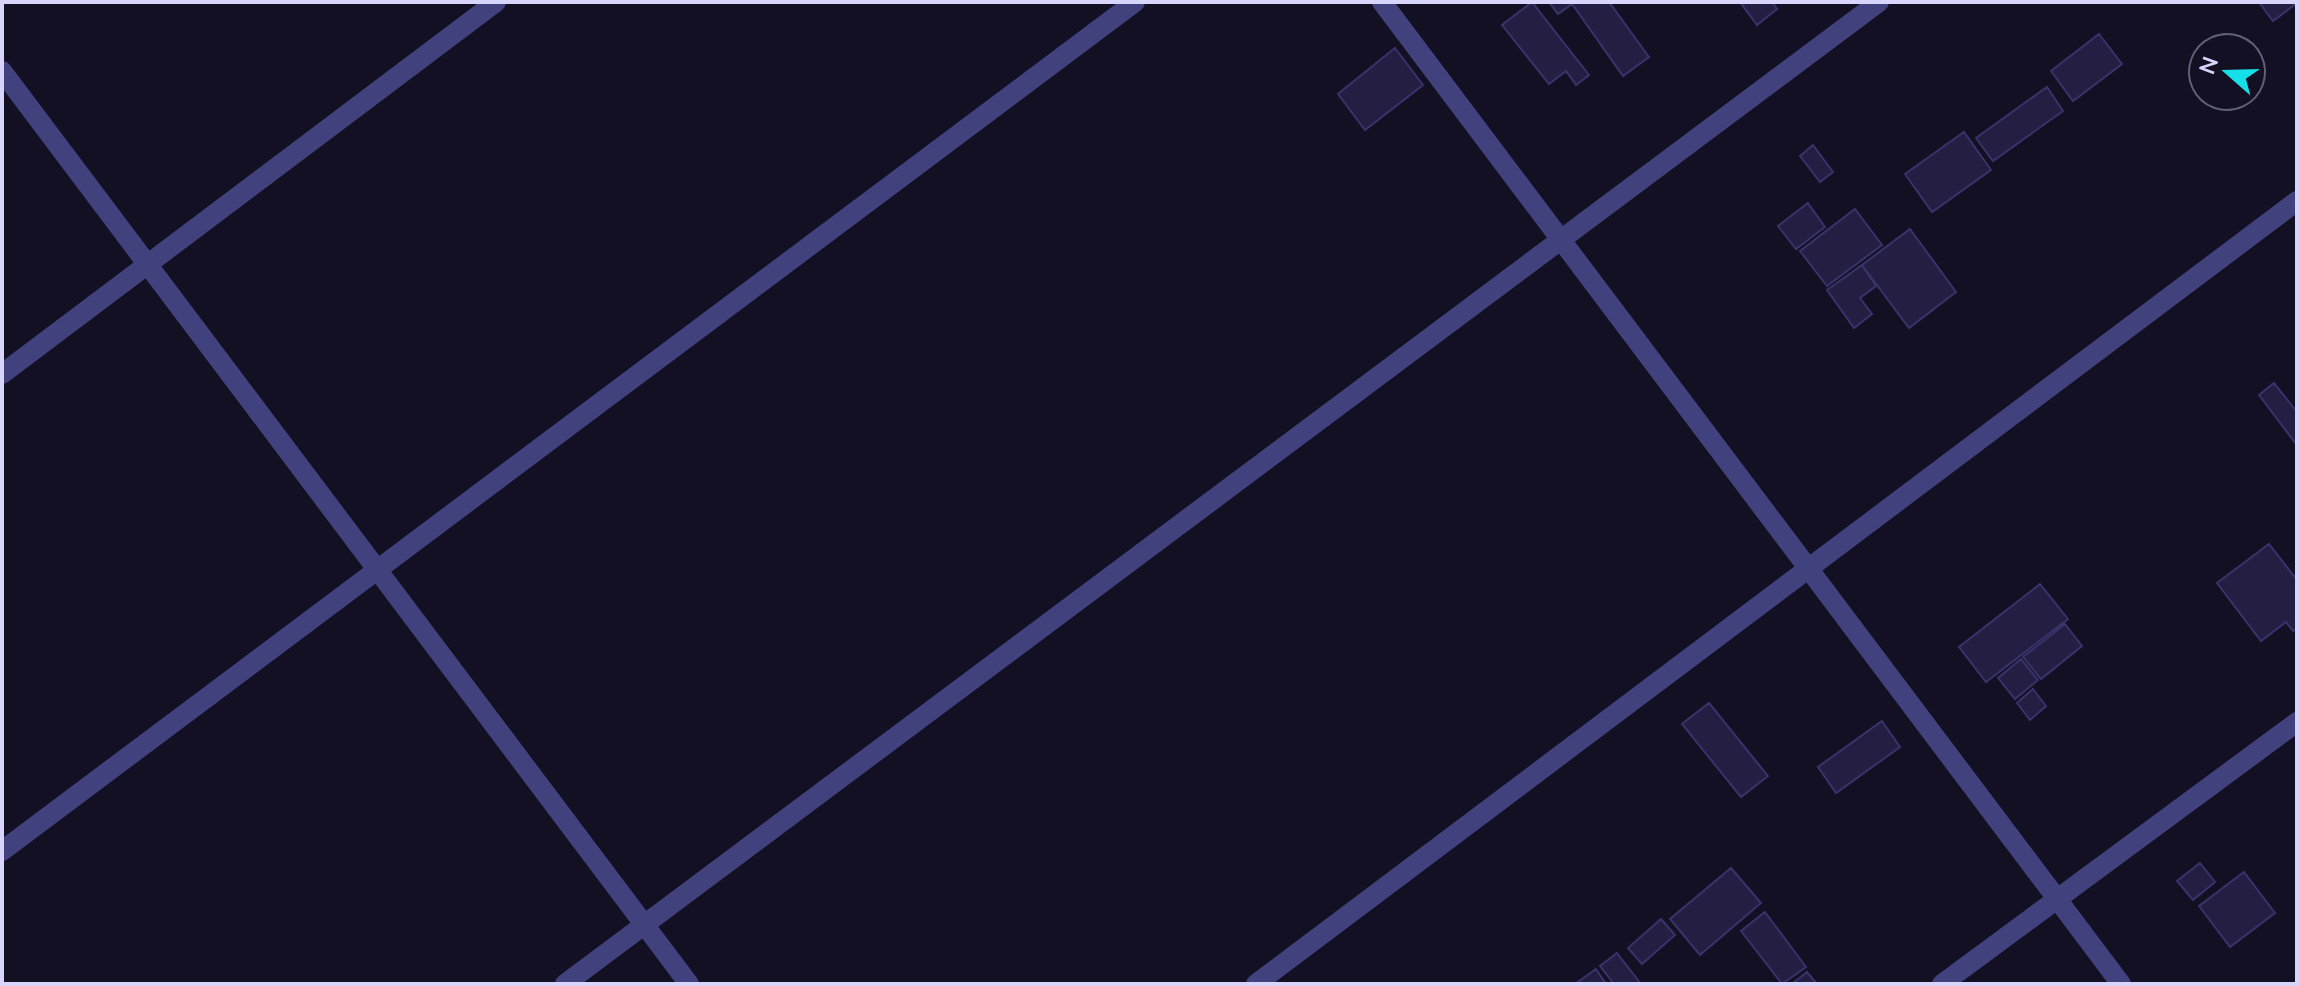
<svg xmlns="http://www.w3.org/2000/svg" width="2299" height="986" font-family="Mulish,sans-serif">
<rect width="100%" height="100%" fill="#121022"/>
<!-- building -->
<path fill="#231e42" stroke="#3a326b" stroke-width="2" d="M1532 2 1589 75 1576 85 1566 71 1549 84 1502 25Z
M1549 2H1609L1649 57 1623 76 1572 4 1558 14Z
M1740 2H1772L1777 9 1757 25Z
M2259 2H2297V3L2273 21Z
M2099 34 2122 64 2073 101 2051 71Z
M1395 48 1423 85 1365 130 1338 94Z
M2047 87 2063 111 1993 161 1976 138Z
M1964 132 1991 170 1932 212 1905 174Z
M1813 145 1833 172 1820 182 1800 156Z
M1808 203 1825 227 1796 249 1778 226Z
M1855 209 1882 245 1827 286 1800 251Z
M1910 229 1956 292 1909 328 1862 265Z
M1862 265 1876 286 1860 298 1872 314 1854 328 1827 290Z
M2274 383 2297 412 2296 444 2259 395Z
M2269 544 2297 580V628L2293 631 2286 622 2261 641 2217 583Z
M2040 584 2068 619 1986 682 1959 647Z
M2065 624 2082 646 2041 679 2023 657Z
M2021 659 2038 680 2015 699 1998 678Z
M2033 689 2046 706 2030 720 2017 703Z
M1709 703 1768 776 1741 797 1682 724Z
M1882 721 1900 747 1836 793 1818 767Z
M2200 863 2215 882 2193 900 2177 881Z
M1731 868 1761 903 1700 955 1670 919Z
M2244 872 2275 913 2230 947 2199 906Z
M1765 912 1806 967 1782 984 1741 931Z
M1661 919 1675 935 1642 964 1628 948Z
M1617 953 1641 984H1614L1600 966Z
M1596 969 1606 984H1575Z
M1807 972 1817 984H1792Z"/>
<g fill="none" stroke-linecap="round" stroke-linejoin="round">
<!-- minor -->
<path stroke="#40417d" stroke-width="20" d="M1382 2 2121 984
M2 71 689 984
M2 374 496 2
M2 851 1135 2
M565 984 1879 2
M1256 984 2297 201
M1942 984 2297 722"/>
</g>
<!-- border -->
<rect width="2299" height="986" fill="none" stroke="#d7d5fb" stroke-width="8"/>
<!-- north arrow -->
<g transform="translate(2227 72) rotate(290)"><circle r="38" fill="#121022" stroke="#615f79" stroke-width="2"/>
<path d="M0-6L14 30L0 20L-14 30Z" fill="#16e0e7"/>
<text y="-12" font-size="22" font-weight="bold" text-anchor="middle" fill="#d7d5fb">N</text>
</g>
</svg>
